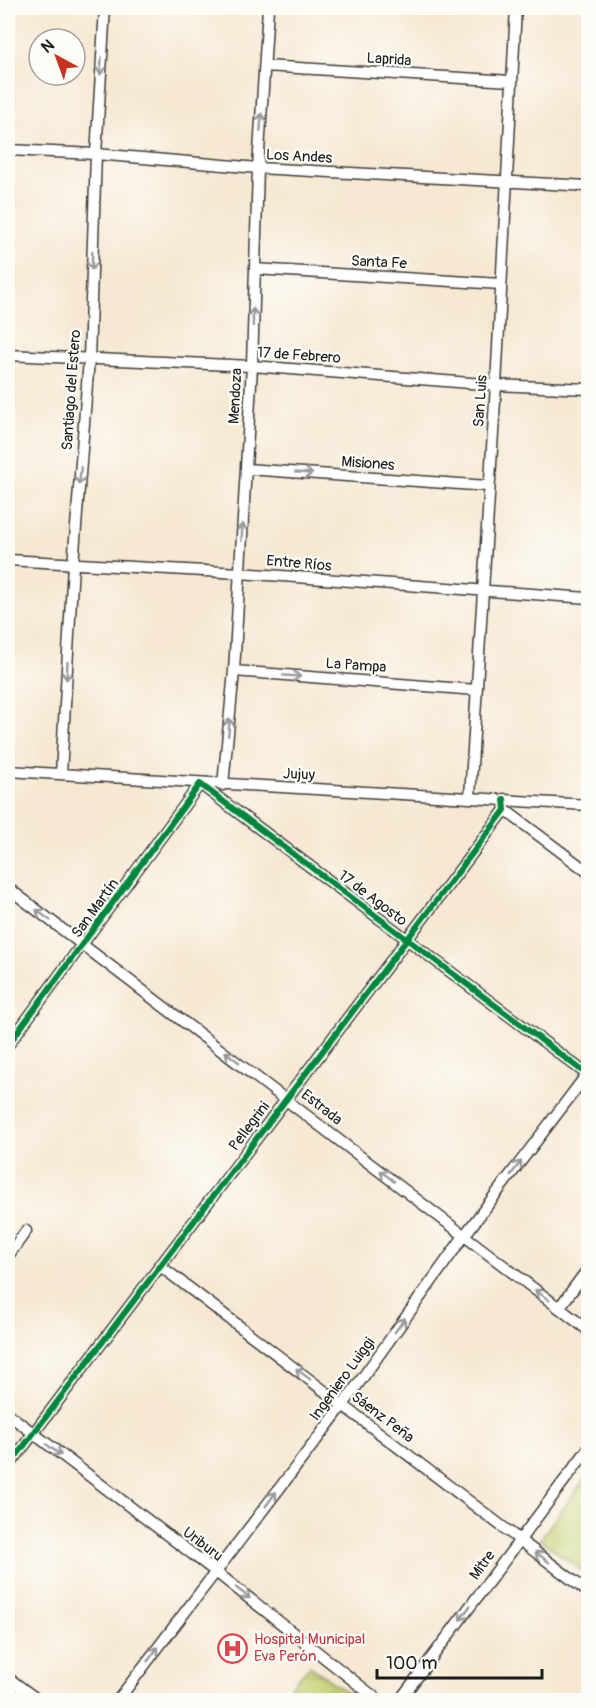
<svg xmlns="http://www.w3.org/2000/svg" width="596" height="1708" font-family="Pangolin,sans-serif">
<defs>
<pattern id="grass-tufts" width="24" height="20" patternUnits="userSpaceOnUse" patternTransform="scale(1.5)"><rect width="24" height="20" fill="#c5d173"/><path d="M3 7l-1-3M5 7V3M7 7l1-3M15 17l-1-3M17 17v-4M19 17l1-3" fill="none" stroke="#a9b363"/></pattern>
</defs>
<rect width="100%" height="100%" fill="#fdfcf7"/>
<filter id="ink" filterUnits="userSpaceOnUse"><feTurbulence type="fractalNoise" baseFrequency=".0167" numOctaves="2"/><feDisplacementMap in="SourceGraphic" scale="12" xChannelSelector="R" yChannelSelector="G"/><feConvolveMatrix kernelMatrix="1 2 1 2 8 2 1 2 1" color-interpolation-filters="sRGB"/></filter>
<filter id="wash" filterUnits="userSpaceOnUse"><feTurbulence type="fractalNoise" baseFrequency=".008" numOctaves="4" result="noise"/><feDisplacementMap in="SourceGraphic" scale="24" xChannelSelector="R" yChannelSelector="G"/><feGaussianBlur stdDeviation="1.35" result="paint"/><feColorMatrix in="noise" values="0 0 0 0 0 0 0 0 0 0 0 0 0 0 0 0 0 1.4 0 .05"/><feComposite in="paint" operator="in"/></filter>
<g filter="url(#wash)">
<rect width="100%" height="100%" fill="#f6e8d2"/>
<!-- grass -->
<path fill="url(#grass-tufts)" stroke="#707648" stroke-width="1.5" d="M310 1666 357 1700H278Z"/>
<!-- pitch -->
<path fill="#c5d173" stroke="#707648" stroke-width="1.5" d="M588 1475V1575L540 1539Z"/>
</g>
<g filter="url(#ink)">
<g fill="none" stroke-linecap="round" stroke-linejoin="round">
<defs>
<path id="minor" d="M265 66 511 81
M8 150 96 154 258 168 588 186
M255 269 501 284
M8 355 252 366 496 385 588 389
M246 469 488 486
M8 560 240 573 588 598
M234 671 476 690
M8 771 588 805
M61 774 73 565 89 359 96 154 105 8
M223 785 234 671 252 366 258 168 268 8
M470 797 496 385 516 8
M505 810 588 872
M8 888 588 1330
M8 1045 200 784 588 1075
M8 1256 26 1231
M159 1265 588 1592
M559 1308 588 1269
M8 1414 216 1572 378 1700
M8 1467 505 810 504 799
M8 1678 38 1700
M118 1700 343 1405 464 1236 588 1073
M400 1700 588 1449"/>
</defs>
<!-- minor casing -->
<use href="#minor" stroke="#3d3b37" stroke-width="13"/>
<!-- minor -->
<use href="#minor" stroke="#fff" stroke-width="10"/>
<defs>
<path id="cycleway" d="M8 1045 200 784 588 1075
M8 1467 505 810 504 799"/>
</defs>
<!-- cycleway casing -->
<use href="#cycleway" stroke="#fdfcf7" stroke-width="10"/>
<!-- cycleway -->
<use href="#cycleway" stroke="#00873e" stroke-width="6"/>
</g>
<!-- one-way arrows -->
<defs><path id="oneway-shaft" d="M-6 0H5M1.5-3L5.5 0L1.5 3" fill="none" stroke-width="1.6" stroke-linecap="round" stroke-linejoin="round" transform="scale(1.5)"/></defs>
<g stroke="#999">
<use href="#oneway-shaft" transform="translate(101 66) rotate(94)"/>
<use href="#oneway-shaft" transform="translate(261 122) rotate(-86)"/>
<use href="#oneway-shaft" transform="translate(92 261) rotate(92)"/>
<use href="#oneway-shaft" transform="translate(253 317) rotate(-89)"/>
<use href="#oneway-shaft" transform="translate(304 473) rotate(4)"/>
<use href="#oneway-shaft" transform="translate(80 476) rotate(95)"/>
<use href="#oneway-shaft" transform="translate(242 532) rotate(-86)"/>
<use href="#oneway-shaft" transform="translate(67 671) rotate(93)"/>
<use href="#oneway-shaft" transform="translate(292 676) rotate(4)"/>
<use href="#oneway-shaft" transform="translate(229 727) rotate(-85)"/>
<use href="#oneway-shaft" transform="translate(43 915) rotate(-143)"/>
<use href="#oneway-shaft" transform="translate(232 1057) rotate(-143)"/>
<use href="#oneway-shaft" transform="translate(516 1168) rotate(-53)"/>
<use href="#oneway-shaft" transform="translate(387 1176) rotate(-142)"/>
<use href="#oneway-shaft" transform="translate(542 1295) rotate(-143)"/>
<use href="#oneway-shaft" transform="translate(400 1325) rotate(-54)"/>
<use href="#oneway-shaft" transform="translate(303 1374) rotate(-143)"/>
<use href="#oneway-shaft" transform="translate(54 1450) rotate(37)"/>
<use href="#oneway-shaft" transform="translate(271 1499) rotate(-53)"/>
<use href="#oneway-shaft" transform="translate(542 1557) rotate(-143)"/>
<use href="#oneway-shaft" transform="translate(243 1593) rotate(38)"/>
<use href="#oneway-shaft" transform="translate(465 1613) rotate(126)"/>
<use href="#oneway-shaft" transform="translate(153 1654) rotate(-53)"/>
</g>
</g>
<!-- icons -->
<defs>
<symbol id="hospital-ring" viewBox="-11 -11 22 22"><circle r="9.5" fill="#fdfcf7" stroke="#e0444e" stroke-width="1.5"/><path d="M-5-5h3v3.5h4V-5h3V5h-3V1.5h-4V5h-3Z" fill="#e0444e"/></symbol>
</defs>
<g fill-rule="evenodd">
<use href="#hospital-ring" x="216" y="1632" width="33" height="33"/>
</g>
<g text-anchor="middle" stroke-width="4.5" stroke-linejoin="round" paint-order="stroke">
<!-- street labels -->
<g font-size="15" fill="#1c1c1c" stroke="#fdfcf7">
<text transform="translate(389 59) rotate(4)" y="5">Laprida</text>
<text transform="translate(299 156) rotate(3)" y="5">Los Andes</text>
<text transform="translate(379 262) rotate(3)" y="5">Santa Fe</text>
<text transform="translate(299 355) rotate(4)" y="5">17 de Febrero</text>
<text transform="translate(71 390) rotate(-86)" y="5">Santiago del Estero</text>
<text transform="translate(235 396) rotate(-87)" y="5">Mendoza</text>
<text transform="translate(480 401) rotate(-86)" y="5">San Luis</text>
<text transform="translate(368 463) rotate(4)" y="5">Misiones</text>
<text transform="translate(299 563) rotate(5)" y="5">Entre Ríos</text>
<text transform="translate(356 665) rotate(4)" y="5">La Pampa</text>
<text transform="translate(299 774) rotate(3)" y="5">Jujuy</text>
<text transform="translate(373 898) rotate(37)" y="5">17 de Agosto</text>
<text transform="translate(95 908) rotate(-54)" y="5">San Martín</text>
<text transform="translate(322 1107) rotate(38)" y="5">Estrada</text>
<text transform="translate(249 1126) rotate(-53)" y="5">Pellegrini</text>
<text transform="translate(342 1379) rotate(-54)" y="5">Ingeniero Luiggi</text>
<text transform="translate(383 1417) rotate(37)" y="5">Sáenz Peña</text>
<text transform="translate(203 1544) rotate(37)" y="5">Uriburu</text>
<text transform="translate(482 1565) rotate(-54)" y="5">Mitre</text>
</g>
<!-- health labels -->
<g font-size="15" fill="#be3a42" stroke="#fdfcf7" text-anchor="start">
<text x="254" y="1644">Hospital Municipal<tspan x="254" dy="17">Eva Perón</tspan></text>
</g>
</g>
<!-- margin -->
<rect width="596" height="1708" fill="none" stroke="#fdfcf7" stroke-width="30"/>
<!-- north arrow -->
<g transform="translate(57 57) rotate(319)"><circle r="28" fill="#fdfcf7" stroke="#a3a29f" stroke-width="1.5"/>
<path d="M0-4.5L10 22L0 15L-10 22Z" fill="#c8321e"/>
<text y="-9" font-size="16" font-weight="bold" text-anchor="middle" fill="#1c1c1c">N</text>
</g>
<!-- scale -->
<path d="M377 1669v9h165v-9" fill="none" stroke="#1c1c1c" stroke-width="3"/>
<text x="386" y="1669" font-size="18" fill="#1c1c1c" stroke="#fdfcf7" stroke-width="4.5" paint-order="stroke">100 m</text>
</svg>
